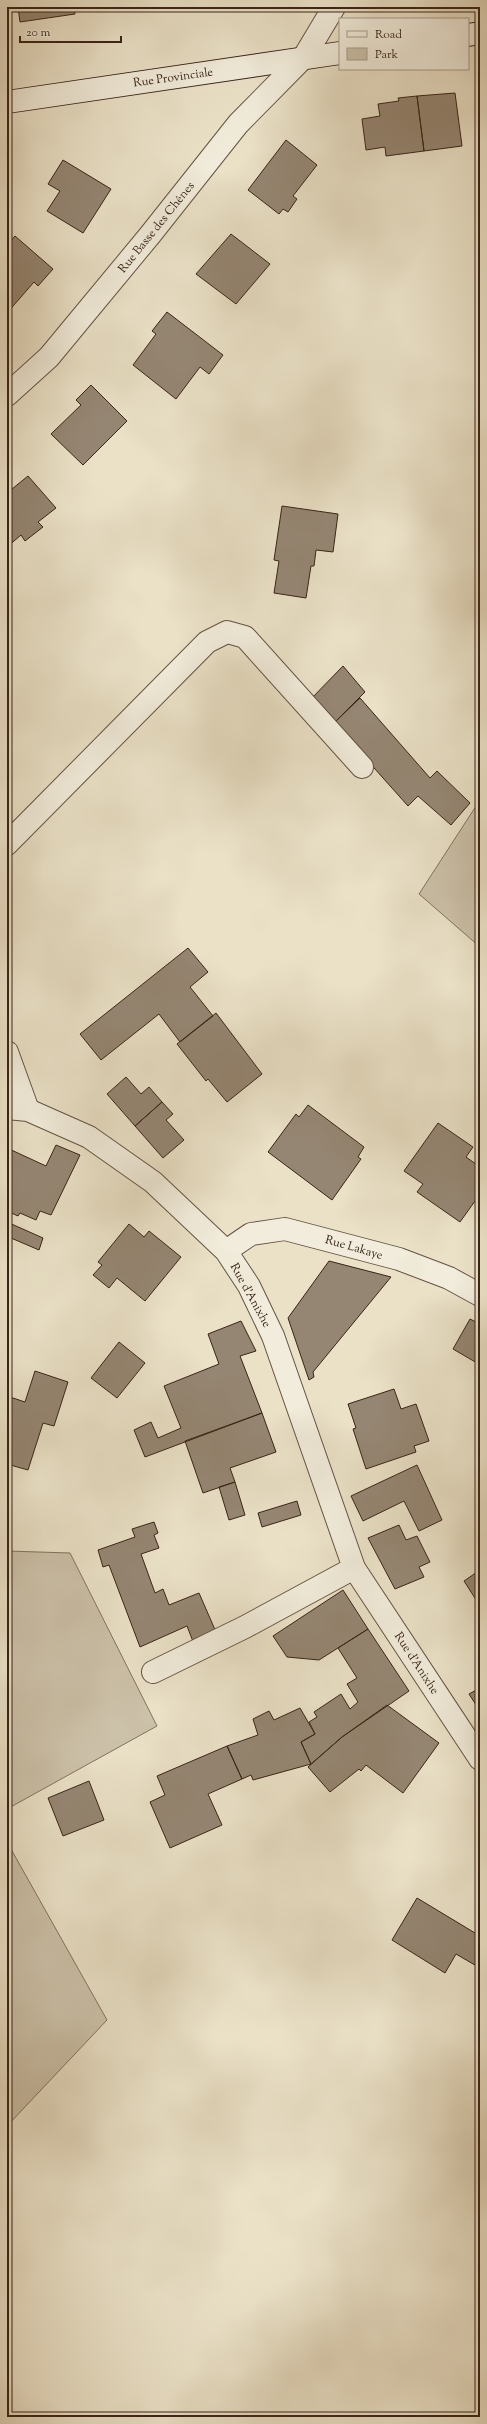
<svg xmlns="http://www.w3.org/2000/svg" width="487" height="2424" font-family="'Sorts Mill Goudy',serif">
<rect width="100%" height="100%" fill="#eae1c7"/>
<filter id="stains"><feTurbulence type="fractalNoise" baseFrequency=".005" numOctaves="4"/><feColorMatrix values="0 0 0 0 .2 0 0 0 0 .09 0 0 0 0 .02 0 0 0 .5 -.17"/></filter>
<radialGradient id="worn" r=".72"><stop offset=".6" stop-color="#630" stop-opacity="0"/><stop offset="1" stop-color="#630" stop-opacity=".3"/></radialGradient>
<!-- green -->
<path fill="#ccc1a9" stroke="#827260" d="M480 800V947L419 894Z
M7 1551 70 1553 157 1726 7 1809Z
M7 1842 107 2020 7 2126Z"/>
<!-- building -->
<path fill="#958673" stroke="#392417" d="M18 7H74L75 14 20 22Z
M103 7H125L103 10Z
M455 93 462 146 424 151 417 96Z
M417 96 424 151 386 156 385 147 366 150 362 119 380 116 378 104 399 101 398 98Z
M286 140 317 165 293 196 297 199 288 212 283 209 279 214 248 190Z
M63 160 111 189 83 233 47 211 60 191 48 184Z
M231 234 270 264 236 304 196 274Z
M15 236 53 269 38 286 34 282 7 313V245Z
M167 312 223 355 209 374 200 367 176 399 133 365 156 334 152 331Z
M91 385 127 421 83 465 51 434 81 405 76 400Z
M28 476 56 508 38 522 43 527 25 541 21 535 7 547V484L12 489Z
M282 506 338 514 333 552 316 550 314 566H311L306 598 274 593 279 561 274 560Z
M343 666 365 692 332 725 309 701Z
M360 698 430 778 437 771 470 803 451 825 418 796 408 806 334 723Z
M188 948 208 972 190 987 213 1016 180 1042 159 1014 101 1060 80 1034Z
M216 1013 262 1074 227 1102 208 1079 206 1081 177 1044Z
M126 1077 141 1094 149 1087 162 1102 135 1126 107 1094Z
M162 1102 173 1114 166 1120 184 1140 163 1158 135 1126Z
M308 1105 364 1147 358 1157 361 1159 332 1200 268 1152 296 1114 299 1117Z
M438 1123 473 1147 466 1157 480 1167V1194L460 1222 417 1192 423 1184 404 1171Z
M56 1145 80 1155 51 1215 40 1211 36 1220 20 1213 18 1216 7 1211V1148L46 1166Z
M7 1222 43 1238 39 1250 11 1238 7 1245Z
M129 1224 144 1237 149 1231 181 1257 145 1301 117 1278 109 1288 93 1275 102 1265 98 1262Z
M329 1261 391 1277 313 1372 314 1377 309 1380 288 1318Z
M470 1319 480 1324V1357L477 1363 453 1349Z
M241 1321 256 1351 240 1356 262 1413 145 1457 134 1430 151 1422 158 1438 181 1428 164 1386 219 1364 208 1334Z
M119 1342 145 1363 117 1398 91 1378Z
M35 1371 68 1382 54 1426 43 1423 28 1470 7 1464V1396L25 1402Z
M394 1389 401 1409 416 1404 429 1441 414 1446 416 1452 366 1469 353 1429 356 1428 348 1404Z
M262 1413 276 1452 230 1468 235 1482 203 1493 185 1441Z
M417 1465 442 1520 419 1531 404 1501 363 1521 351 1496Z
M235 1482 245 1515 229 1520 219 1487Z
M297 1501 301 1515 262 1527 258 1513Z
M154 1522 158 1533 154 1535 159 1548 141 1554 155 1593 163 1589 169 1605 199 1593 216 1632 194 1644 187 1626 140 1647 109 1565 103 1567 98 1550 135 1537 132 1529Z
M399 1525 406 1540 417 1536 430 1562 419 1567 424 1577 395 1589 368 1538Z
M480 1570V1606L464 1581Z
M343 1590 368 1629 319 1660 287 1657 273 1636Z
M368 1629 409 1691 342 1737 311 1764 301 1742 315 1734 309 1722 317 1717 314 1712 341 1694 350 1709 358 1702 347 1684 357 1678 338 1648Z
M480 1688V1711L469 1694Z
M387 1705 439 1743 403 1793 366 1765 361 1771 359 1769 330 1792 308 1767 342 1737Z
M300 1708 315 1734 301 1742 311 1764 253 1780 251 1775 242 1779 227 1746 258 1735 253 1719 269 1711 274 1720Z
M227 1746 242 1779 208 1794 222 1825 170 1848 150 1802 165 1795 157 1776Z
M89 1781 104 1820 63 1836 48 1798Z
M417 1898 480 1936V1968L456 1954 445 1973 392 1940Z"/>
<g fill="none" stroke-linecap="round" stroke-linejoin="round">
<defs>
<path id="minor" d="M7 395 49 357 150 235 238 124 304 57 334 7
M7 844 207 642 227 632 245 637 362 767
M7 1052 28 1110
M7 1108 28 1110 89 1137 153 1182 226 1251 249 1286 273 1336 354 1568 480 1759
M226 1251 251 1234 285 1229 399 1259 449 1278 480 1295
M153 1672 245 1627 354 1568"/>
<path id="secondary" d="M468 35 480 33
M7 102 340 53"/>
</defs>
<!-- minor casing -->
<use href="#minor" stroke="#655343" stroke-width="24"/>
<!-- secondary casing -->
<use href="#secondary" stroke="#392417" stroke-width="24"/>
<!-- minor -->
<use href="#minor" stroke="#f1ecdb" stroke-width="22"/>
<!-- secondary -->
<use href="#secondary" stroke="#f1ecdb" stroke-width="22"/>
</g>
<g text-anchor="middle" stroke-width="3" stroke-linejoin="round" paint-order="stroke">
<!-- street labels -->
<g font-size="12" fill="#392417" stroke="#f1ecdb">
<text transform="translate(173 77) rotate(-8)" y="4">Rue Provinciale</text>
<text transform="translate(156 227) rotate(-51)" y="4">Rue Basse des Chênes</text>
<text transform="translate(354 1247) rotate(16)" y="4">Rue Lakaye</text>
<text transform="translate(251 1295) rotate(61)" y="4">Rue d'Anixhe</text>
<text transform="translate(417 1663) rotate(57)" y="4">Rue d'Anixhe</text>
</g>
</g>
<!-- margin -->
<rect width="487" height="2424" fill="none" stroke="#eae1c7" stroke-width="24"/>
<rect x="8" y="8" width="471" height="2408" fill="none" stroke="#392417" stroke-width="2"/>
<rect x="12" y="12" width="463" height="2400" fill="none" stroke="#392417"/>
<!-- legend -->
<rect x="339" y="18" width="130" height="52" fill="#f1ecdb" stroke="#a79c8d"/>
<rect x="347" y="31" width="20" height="6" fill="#f1ecdb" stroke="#a79c8d"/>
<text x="375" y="38" font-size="12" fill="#392417">Road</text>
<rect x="347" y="48" width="20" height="12" fill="#ccc1a9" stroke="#a79c8d"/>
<text x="375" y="58" font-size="12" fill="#392417">Park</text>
<!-- scale -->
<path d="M20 36v6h101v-6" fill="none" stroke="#392417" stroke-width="2"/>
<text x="26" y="36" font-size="12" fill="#392417" stroke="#f1ecdb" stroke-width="3" paint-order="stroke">20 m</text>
<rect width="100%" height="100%" filter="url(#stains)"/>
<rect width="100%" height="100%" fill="url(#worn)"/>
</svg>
